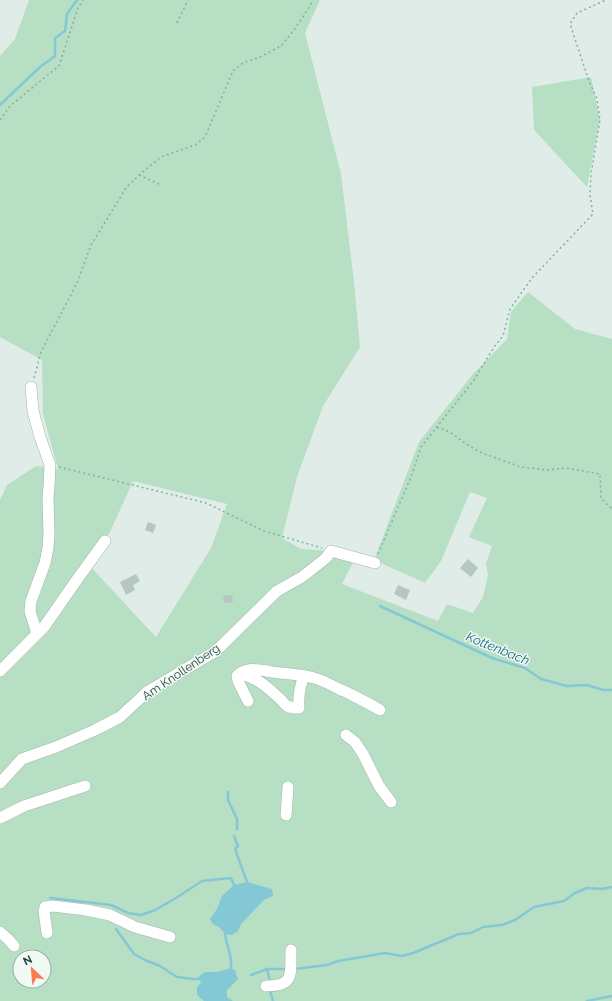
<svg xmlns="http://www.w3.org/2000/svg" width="612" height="1001" font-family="Raleway,sans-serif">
<rect width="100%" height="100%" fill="#e0ece7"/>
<!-- green -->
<path fill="#b7dfc3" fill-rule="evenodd" d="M29 0H320L305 33 341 174 354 282 360 347 323 406 297 477 282 538 301 549 358 553 342 584 438 621 447 604 473 613 483 597 488 575 486 564 492 546 469 537 487 498 470 492 441 561 425 583 374 560 419 442 473 374 507 339 511 312 528 292 575 329 612 339V1001H0V500L7 485 36 466 58 469 43 414 42 360 0 337V56L15 39ZM133 481 227 504 211 548 156 637 87 563 110 532ZM20 957H44V981H20Z
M591 77 600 119 587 187 534 130 532 87Z"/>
<!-- water -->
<path fill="#84c8d6" d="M247 882 272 889 273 896 264 900 241 924 238 931 232 935 225 934 219 927 213 924 210 919 217 909 222 896 234 885Z
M231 968 235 970 238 979 227 990V997L233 1001H204L197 995V987L201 983 199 979V976L205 972H217Z"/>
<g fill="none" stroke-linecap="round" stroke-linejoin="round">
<!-- stream -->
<path stroke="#84c8d6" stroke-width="2.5" d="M0 105 40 67 55 56V38L65 31 67 14 77 0
M380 606 492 658 525 668 541 679 567 686 587 685 603 690H612
M228 792V800L237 819V829
M234 836 238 846 235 849 247 882
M50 898 111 905 128 913 141 915 155 910 176 898 202 881 231 878 234 885
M116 929 134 954 145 960 160 966 177 977 193 979H199
M225 934C227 948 232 954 231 968
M267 969 270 982
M294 969 327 965 338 961 385 953 402 956 413 953 459 934 471 933 483 927 502 925 515 920 534 907 564 901 575 893 587 888 602 889 612 887
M251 975 267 969H288
M270 990 273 1001
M587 1001 612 996"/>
</g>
<!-- building -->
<path fill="#b5c7c0" d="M148 522 156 525 153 533 145 530Z
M468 559 478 568 471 577 460 568Z
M136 574 140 581 133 585 135 590 126 595 120 582Z
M398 585 410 590 406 600 394 594Z
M232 595 233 602 224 603 223 596Z"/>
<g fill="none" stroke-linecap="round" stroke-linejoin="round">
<defs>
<path id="minor" d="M37 634 44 627 76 581 105 541
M0 671 37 634 30 611 31 601 45 563 48 548 49 534 48 497 49 486 50 465 40 437 33 411 31 387
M239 674C255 676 266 686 278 697 281 699 284 704 287 706 291 708 295 708 299 708 298 697 300 686 304 676
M248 701 238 681 237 676C246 666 260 670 272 672 286 674 300 674 314 678 323 680 331 685 339 689 343 691 347 692 350 694 360 699 370 704 380 710
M346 735 355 742 363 754 379 786 391 802
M0 783 22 759 56 747 95 730 120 717 147 692 216 651 277 591 302 577 326 558 331 551 375 563
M286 815 288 787
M0 818 24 806 85 786
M0 932 9 940 14 946
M47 933 44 911 45 907 53 906 86 910 110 915 135 927 170 937
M266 986C296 986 290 973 291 950"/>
</defs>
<!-- minor casing -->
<use href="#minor" stroke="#a2b4ae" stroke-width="12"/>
<!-- path -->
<path stroke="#7eb2a3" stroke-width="1.5" stroke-dasharray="2 3" stroke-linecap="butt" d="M177 23 188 0
M0 120 10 106 59 66 78 8 83 0
M139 175 161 185
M34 378 41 352 77 283 91 245 126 188 139 175 161 157 195 145 205 137 233 71 243 63 260 57 281 46 294 30 310 6 313 0
M437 427 450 432 466 444 482 453 521 467 547 470 566 468 600 474 601 498 608 506 612 508
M59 467 206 503 264 531 322 548
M378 554 411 477 421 447 474 380 494 347 503 336 510 309 532 278 593 214 590 195 591 174 600 120 597 99 589 81 570 24 577 13 606 0"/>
<!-- minor -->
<use href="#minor" stroke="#fff" stroke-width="11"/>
</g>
<g text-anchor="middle" stroke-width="3" stroke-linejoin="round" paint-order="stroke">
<!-- street labels -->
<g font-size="12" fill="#1f3e36" stroke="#f1f9f5">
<text transform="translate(181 672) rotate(-34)" y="4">Am Knollenberg</text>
</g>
<!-- water labels -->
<g font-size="13" font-style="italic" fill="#156b7f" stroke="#f1f9f5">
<text transform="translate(498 648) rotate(22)" y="5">Kottenbach</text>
</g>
</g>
<!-- north arrow -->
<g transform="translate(32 969) rotate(334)"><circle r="19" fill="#f1f9f5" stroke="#9daea9"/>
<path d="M0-3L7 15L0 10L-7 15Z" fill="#fd7c4e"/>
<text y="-6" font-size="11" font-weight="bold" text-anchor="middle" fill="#1f3e36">N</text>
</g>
</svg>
